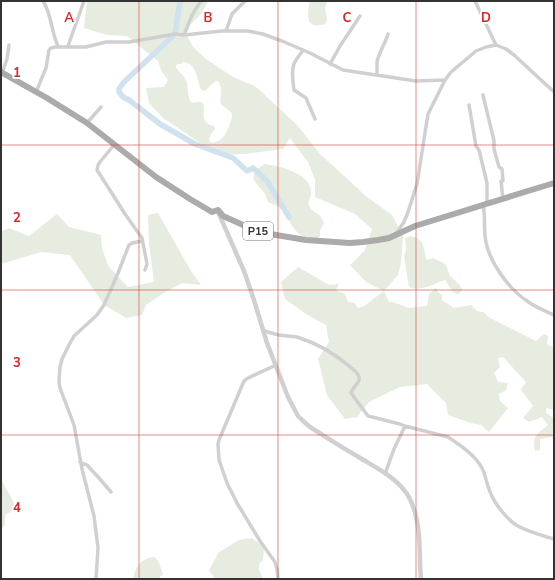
<svg xmlns="http://www.w3.org/2000/svg" width="555" height="580" font-family="'Nunito Sans',sans-serif">
<rect width="100%" height="100%" fill="#fff"/>
<!-- green -->
<path fill="#e6ecdf" fill-rule="evenodd" d="M87 1H208L202 13 186 29 188 38 193 47 206 59 233 77 255 86 297 125 320 154 367 197 392 215 403 236 401 263 398 275 384 291 389 302H393L409 308 427 306 429 294 436 288 438 292 442 295V300L454 308 471 305 477 311 483 312 490 318 536 341 544 334 548 336 547 344 554 348V410L546 408V413L554 418V440L551 437 540 439V450L535 451C532 435 537 434 548 425L542 417 529 422 523 418 533 406 521 390 526 382 503 357 498 358 500 367 494 373 498 382 508 383 506 390 499 394 500 401 508 408 489 432 481 425 471 423 448 415 446 403 427 384 400 387 369 402 357 417 345 419 327 395 318 359 329 342 326 325 306 314 285 299 281 282 298 267 329 285 339 284 336 290 345 294 348 302 355 303 358 308 364 306 384 291 366 282 350 265 365 250 372 229 355 214 315 197V179L308 162 290 138 283 149 245 154 216 155 190 136 163 118 149 103 146 88 164 87 168 80 162 72 158 61 127 36 107 35 84 28ZM183 62C196 63 197 78 200 87L201 90 205 91 211 85 216 81 219 82C219 83 221 87 221 88 222 93 219 99 221 104 223 108 230 109 232 114 233 118 231 120 230 123 226 134 224 140 212 143L210 142 209 140 211 134 215 129 214 126C204 123 203 120 204 110 204 108 204 105 203 104 200 99 195 104 191 102 188 99 188 88 187 83 185 77 180 72 176 68V65L178 64H181Z
M310 1H328C321 12 330 16 326 23 324 25 322 25 320 25 304 28 308 10 310 1Z
M265 164C279 166 310 173 311 191 312 197 307 201 309 206 312 211 317 213 321 217 321 218 324 222 324 223L320 230V236L317 239C299 238 296 232 287 218 286 215 284 212 282 210 278 206 273 204 268 202L265 194 253 179C255 170 258 168 265 164Z
M158 213 191 271 201 285 182 283 165 292 146 305 142 315 126 318 104 305 70 255 41 252 1 264V232L9 228 29 236 57 214 69 227 101 235 102 249 109 267 128 287 154 282 149 244 148 215Z
M410 236C424 238 424 247 426 259L428 260 433 258 442 262 446 265 450 276 459 284 462 289C461 293 459 294 456 294L453 292 445 280C435 283 421 292 409 287L404 256 406 249 405 239Z
M1 479 17 508 5 515V525L1 530Z
M252 538 264 547 263 560 259 564V570L263 579H215L209 570 219 552 239 540Z
M154 557C159 560 161 568 163 574L158 579H133C135 567 141 558 154 557Z"/>
<g fill="none" stroke-linecap="round" stroke-linejoin="round">
<!-- river -->
<path stroke="#cfe2ee" stroke-width="5.5" d="M180 1 175 34 124 82 119 89V92L123 97 129 100 160 124 195 144 233 158 247 171 253 168 267 181 289 217"/>
<!-- minor -->
<path stroke="#d0d0d0" stroke-width="3.5" d="M43 1C52 15 51 32 58 46
M475 1 496 45
M226 31 232 14 245 1
M184 35 192 15 201 1
M68 46 84 1
M303 50C301 54 295 60 294 64 291 71 293 82 294 90L306 98 315 119
M330 64 340 46 360 16
M2 73 7 59 9 45
M377 75C377 70 377 66 377 62 379 52 385 44 388 34
M36 92 46 68 49 50 51 48 55 47H86L106 42H129L175 34 184 35 222 31H248L263 34 282 41 310 53 343 70 416 81 445 80
M483 95 494 141V149L499 167 502 169 503 181H501L503 199
M469 105 476 146 479 150 487 183V204
M87 123 101 107
M114 145 100 162 98 165 97 170 113 195 125 214 142 238 147 264 145 270
M483 205C486 217 483 230 486 242 490 263 509 289 527 301 535 307 545 311 554 315
M395 235 404 222 408 212 417 184 428 114 445 80 451 72 476 51 486 47 496 45 506 49 514 55 554 92
M264 331C269 332 274 334 279 335 285 336 291 336 297 337 316 343 334 353 349 366 352 369 358 372 359 377 361 383 352 387 351 393L368 416 400 424 405 426 448 437C460 445 475 455 482 468 486 476 487 486 491 494 495 504 507 519 516 525 528 532 541 535 554 539
M276 365 248 378 244 381 219 440 218 444 219 460 227 483 237 503 260 541 275 562 277 569 278 579
M80 462 87 465 99 478 111 492
M385 474 394 449 405 426
M96 579 98 548 94 516 82 469 74 425 60 388 59 382 60 367 62 359 69 345 74 336 97 315 104 305 118 273 129 245 132 243 142 241"/>
<!-- tertiary -->
<path stroke="#d0d0d0" stroke-width="4.5" d="M219 214 244 271 253 297 267 343 288 397 298 416 302 420 310 427C326 437 341 447 357 456 373 466 392 475 404 490 411 498 415 511 417 521 421 540 419 560 421 579"/>
<!-- primary -->
<path stroke="#ababab" stroke-width="6" d="M1 72 47 98 87 123 156 177 190 199 212 212 218 210 223 216 252 229 270 234 306 240 350 243 363 242 378 240 389 238 415 226 554 183"/>
</g>
<!-- grid -->
<path fill="none" stroke="#d62828" stroke-width="1" stroke-opacity="0.55" d="M139 1V579M278 1V579M416 1V579M1 145H554M1 290H554M1 435H554"/>
<g text-anchor="middle" stroke-width="4" stroke-linejoin="round" paint-order="stroke">
<!-- shield labels -->
<rect fill="#fff" stroke="#707070" stroke-width="1" x="243" y="222" width="30" height="18" rx="3"/>
<g font-size="11" font-weight="bold" fill="#333">
<text x="258" y="235">P15</text>
</g>
</g>
<g font-size="13" text-anchor="middle" font-weight="bold" fill="#d62828" stroke="#fff" stroke-width="4" stroke-linejoin="round" paint-order="stroke">
<text x="69" y="22">A</text>
<text x="208" y="22">B</text>
<text x="347" y="22">C</text>
<text x="486" y="22">D</text>
<text x="17" y="77">1</text>
<text x="17" y="222">2</text>
<text x="17" y="367">3</text>
<text x="17" y="512">4</text>
</g>
<!-- border -->
<rect width="555" height="580" fill="none" stroke="#333333" stroke-width="4"/>
</svg>
